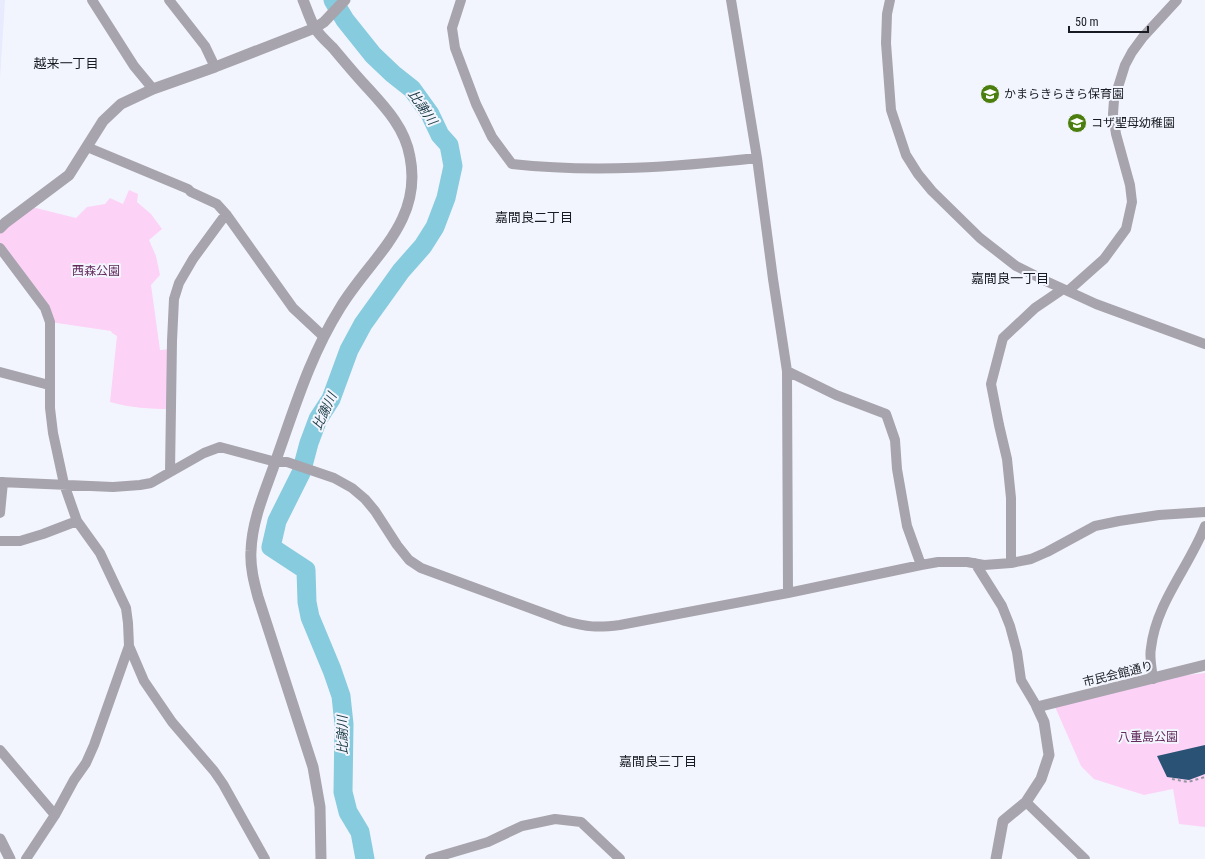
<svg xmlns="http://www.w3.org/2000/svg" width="1205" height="859" font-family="'Roboto Condensed','Noto Sans JP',sans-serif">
<rect width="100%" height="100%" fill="#f3f5fe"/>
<!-- built -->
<path fill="#e7ebfd" d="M0 0H5L0 79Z"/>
<!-- green -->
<path fill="#fdd2f7" d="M129 190 138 194 137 202 151 214 162 229 149 240 156 256 160 275 151 285 160 350 172 349 171 409C148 409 132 408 110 402L117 336 112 333 111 331 50 322 0 248V228L28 206 76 218 87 207 105 204 110 198 123 204Z
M1205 673V827L1179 824 1173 789 1144 795 1094 779 1081 766 1052 700 1153 679Z"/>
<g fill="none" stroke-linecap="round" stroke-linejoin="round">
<!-- river -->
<path stroke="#86cbde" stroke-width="19" d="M333 0 345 20 373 55 393 74 412 89 430 114 440 135 449 145 453 166 446 198 435 227 423 246 401 271 363 324 349 350 331 399 318 419 309 443 301 473 277 521 271 547 306 570 307 602 310 617 332 670 341 696 344 724 343 792 348 812 360 832 365 859"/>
</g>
<!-- building -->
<path fill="#295275" d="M1205 745V774L1189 780 1167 777 1157 756Z"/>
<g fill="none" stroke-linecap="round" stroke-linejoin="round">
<!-- path -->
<path stroke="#94969f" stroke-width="2" stroke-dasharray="3 3" stroke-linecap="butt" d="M1172 779 1188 782 1205 777"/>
<!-- minor -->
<path stroke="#a7a4ad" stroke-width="10" d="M92 0 134 66 153 89
M169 0 205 46 215 67
M461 0 452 28 455 48 476 104 492 137 512 164C594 173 676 167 757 158
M731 0 757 158 773 279 787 371 788 593
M890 0 887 14 886 43 891 110 906 155 918 174 932 191 980 238 1016 266 1048 282 1096 304 1205 344
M87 147 188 189 191 192 217 204 226 214 293 308 323 336
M0 248 45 308 50 322V408L53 433 64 484 77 521 100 553 126 608 128 623 129 646 144 681 172 722 214 771 223 784 265 859
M1068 291 1104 259 1126 229 1132 202 1130 185 1116 134 1113 114 1114 100 1125 65 1132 52 1143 37 1177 0
M787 371 836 395 886 414 895 440 897 469 907 526 921 565
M0 372 49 385
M170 472 172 341 174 299 179 283 193 259 226 214
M0 482 113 487 140 485 151 483 204 453 220 447 276 462H287L334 478 352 488 365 499 375 511 397 545 409 560 421 568 565 621C587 627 597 628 620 625L788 593 921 565 938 562H967L984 565 1011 563 1031 559 1047 552 1095 526 1119 521 1159 515 1205 512
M0 513 3 482
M0 541H20L43 534 77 521
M975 563 1002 606 1010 626 1017 652 1021 680 1037 707
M1011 563V498L1007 459 999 425 991 384 1003 338 1035 308 1063 289
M1153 679C1152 669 1149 658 1151 648 1156 603 1189 567 1205 526
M0 750 55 815
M1026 802 1085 859
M26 859 55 815 74 780 86 763 94 745 129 646
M430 859 488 842 522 826 555 819 581 822 620 859"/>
<!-- tertiary -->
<path stroke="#a7a4ad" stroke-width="11" d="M303 0C307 9 310 20 315 28 319 35 327 42 333 48 343 60 353 72 364 84 384 106 405 127 410 157 423 223 370 258 340 308 310 356 295 407 276 460 266 489 252 519 251 551 250 567 254 582 258 597L313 767 320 807 321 859
M0 228 5 223 69 175 103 121 121 104 153 89 215 67 315 28 324 22 345 0
M0 839 10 859
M996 859 1003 821 1026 802 1041 779 1049 755 1044 722 1037 707 1205 665"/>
</g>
<!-- icons -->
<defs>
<symbol id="school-disc" viewBox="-11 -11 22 22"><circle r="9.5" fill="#4b7e0f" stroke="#f3f5fe"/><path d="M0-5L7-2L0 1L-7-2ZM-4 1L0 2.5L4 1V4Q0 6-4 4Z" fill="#fff"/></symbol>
</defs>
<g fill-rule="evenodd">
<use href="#school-disc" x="979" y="83" width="22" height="22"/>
<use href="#school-disc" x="1066" y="112" width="22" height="22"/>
</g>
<g text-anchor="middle" stroke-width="4" stroke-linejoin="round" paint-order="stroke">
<!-- poi labels -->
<g font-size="12" fill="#191b23" stroke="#f3f5fe" text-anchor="start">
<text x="1004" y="98">かまらきらきら保育園</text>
<text x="1091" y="127">コザ聖母幼稚園</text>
</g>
<!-- park labels -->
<g font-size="12" fill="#622b5c" stroke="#f3f5fe">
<text x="96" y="275">西森公園</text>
<text x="1148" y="741">八重島公園</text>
</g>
<!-- street labels -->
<g font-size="12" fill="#191b23" stroke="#f3f5fe">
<text transform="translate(1118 674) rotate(-14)" y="4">市民会館通り</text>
</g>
<!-- neighbourhood labels -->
<g font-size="13" fill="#191b23" stroke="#f3f5fe">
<text x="66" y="68">越来一丁目</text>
<text x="534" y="222">嘉間良二丁目</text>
<text x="1010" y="283">嘉間良一丁目</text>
<text x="658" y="766">嘉間良三丁目</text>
</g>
<!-- water labels -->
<g font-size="13" font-style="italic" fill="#1a3b44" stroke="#f3f5fe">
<text transform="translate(423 107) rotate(55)" y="5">比謝川</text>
<text transform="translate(324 411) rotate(-65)" y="5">比謝川</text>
<text transform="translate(342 735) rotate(-91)" y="5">比謝川</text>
</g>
</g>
<!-- scale -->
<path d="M1069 26v6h79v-6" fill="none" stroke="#191b23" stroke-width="2"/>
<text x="1075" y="26" font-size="12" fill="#191b23" stroke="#f3f5fe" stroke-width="3" paint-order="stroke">50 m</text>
</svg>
